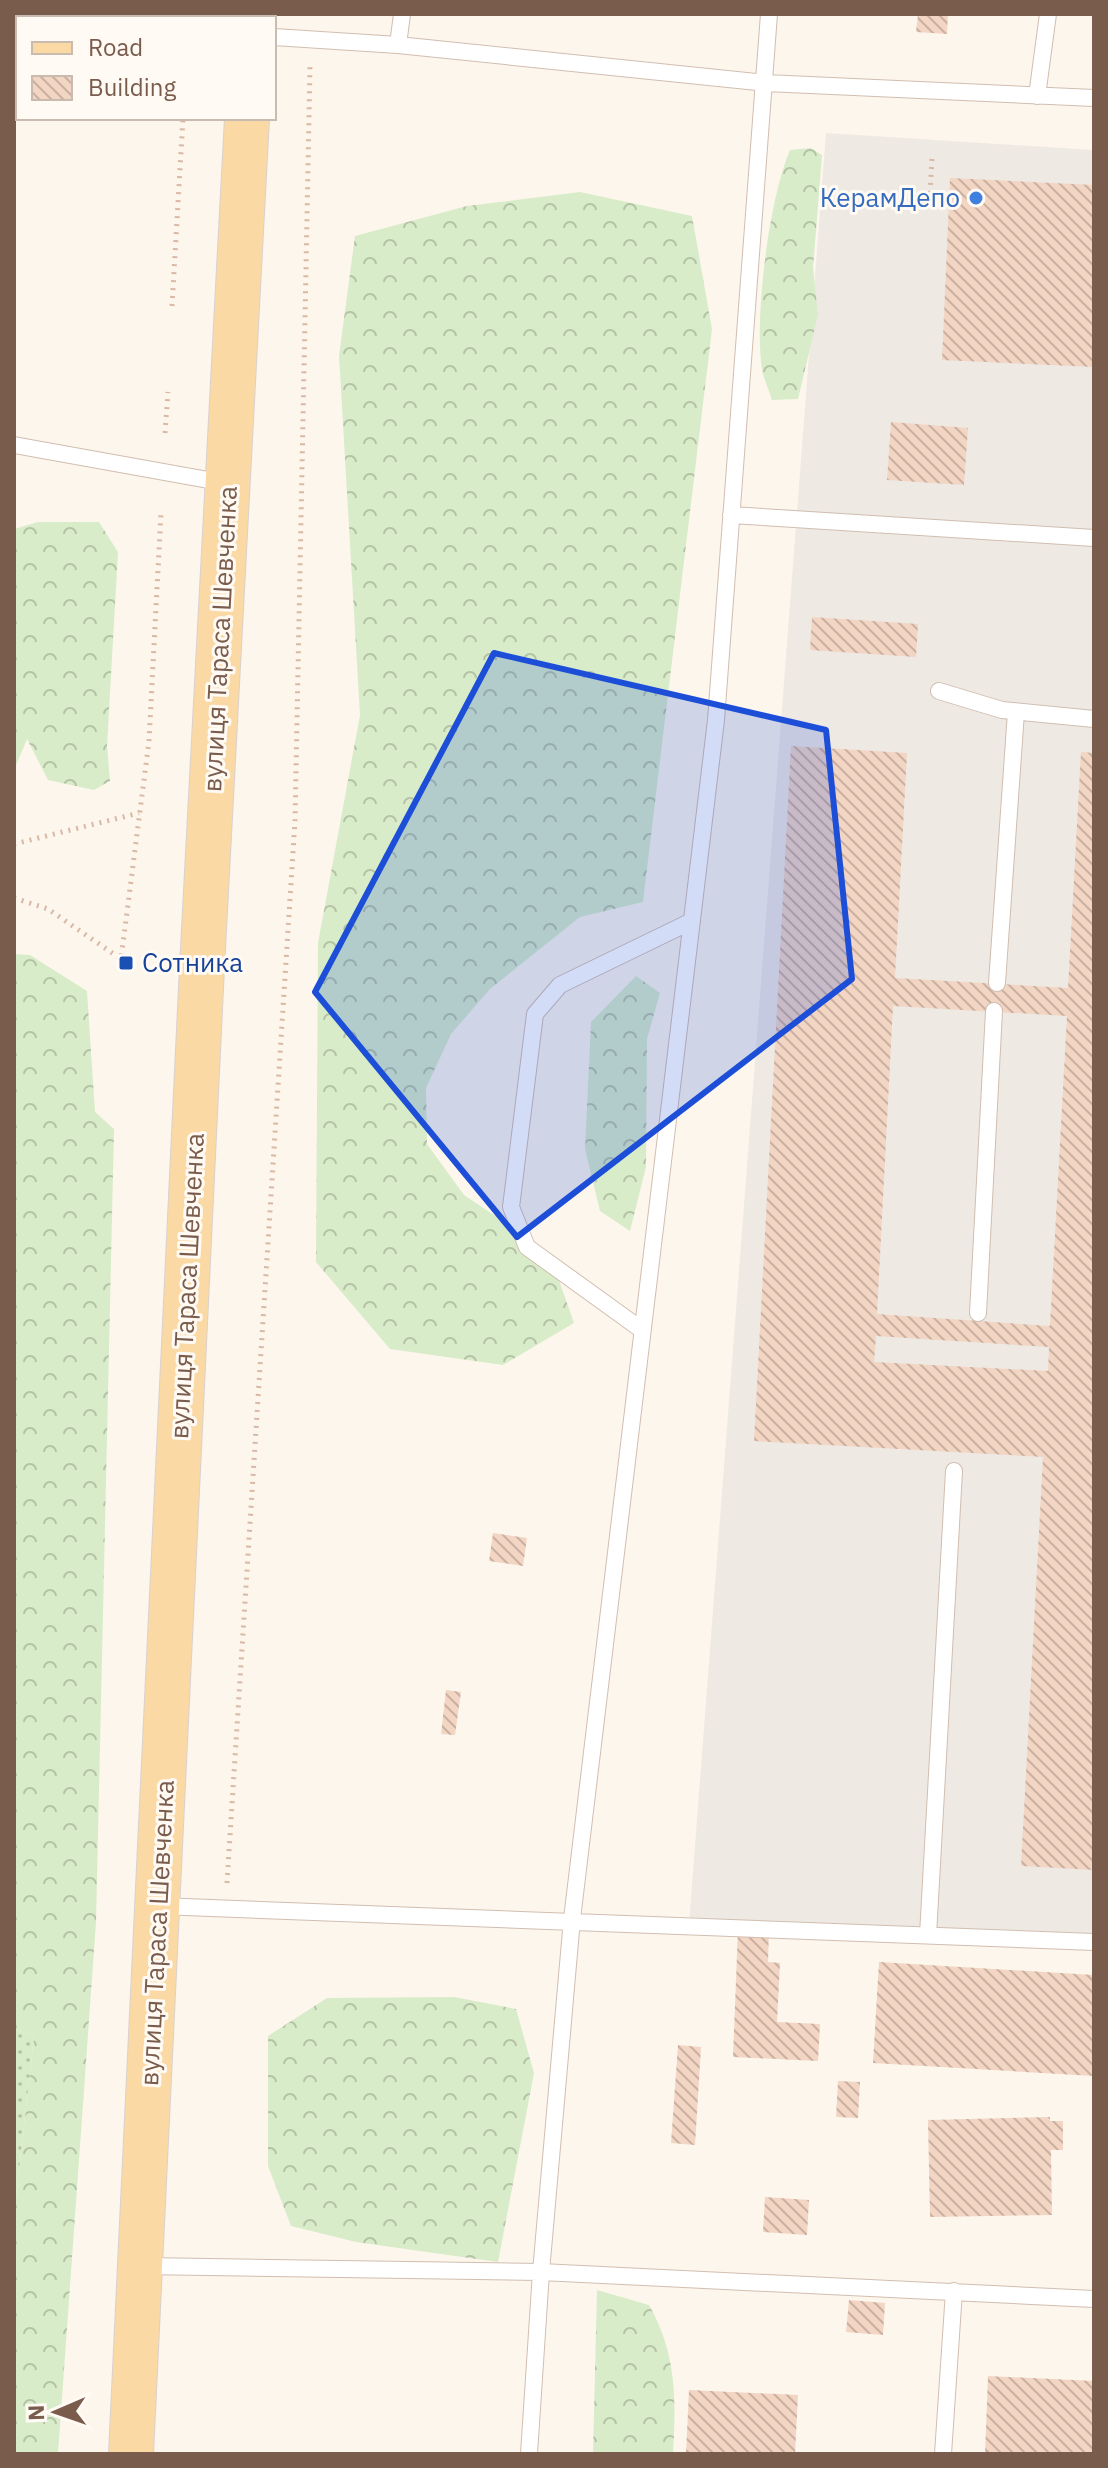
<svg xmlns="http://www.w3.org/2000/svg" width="1108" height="2468" font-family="'IBM Plex Sans',sans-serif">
<defs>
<pattern id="forest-crowns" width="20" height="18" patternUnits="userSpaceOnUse" patternTransform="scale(2)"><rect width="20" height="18" fill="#d8ecc9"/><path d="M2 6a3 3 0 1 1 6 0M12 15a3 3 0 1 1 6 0" fill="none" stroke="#b4c2a5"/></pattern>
<pattern id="garden-dots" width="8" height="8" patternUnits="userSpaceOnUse" patternTransform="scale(2)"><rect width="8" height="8" fill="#d8ecc9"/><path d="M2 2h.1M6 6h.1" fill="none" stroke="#b4c2a5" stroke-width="1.8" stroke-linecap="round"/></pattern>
<pattern id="building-back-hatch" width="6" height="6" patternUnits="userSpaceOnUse" patternTransform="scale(2)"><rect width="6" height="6" fill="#f3d5c3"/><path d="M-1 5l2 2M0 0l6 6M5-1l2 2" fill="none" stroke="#cab0a1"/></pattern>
</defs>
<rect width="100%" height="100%" fill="#fdf6ec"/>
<!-- industrial -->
<path fill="#efe9e4" d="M826 133 1094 150V1942L689 1924Z"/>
<!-- forest -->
<path fill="url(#forest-crowns)" d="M811 148 822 155 813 268 818 315 798 399 772 400C769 390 764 380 762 370 754 318 769 199 790 150Z
M580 192 692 216 712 329 643 902 580 917 490 989 451 1034 426 1088 427 1144 464 1195 512 1227 555 1269 574 1323 503 1365 390 1349 316 1262 318 943 360 715 339 356 355 236 467 206Z
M38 522H99L118 552 107 746 110 781 94 790 48 780 27 739 14 770V529Z
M14 954 30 955 87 991 95 1112 114 1129 96 1922 58 2454H14V2214L34 2036 14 2029Z
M636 976 660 993 647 1039 646 1167 630 1231 600 1211 585 1149 591 1022Z
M454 1997 516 2009 534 2073 498 2262 356 2242 291 2226 268 2166V2036L327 1998Z
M597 2290 649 2305C677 2355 676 2398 673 2454H593Z"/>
<!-- garden -->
<path fill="url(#garden-dots)" d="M14 2029 34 2036 14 2214Z"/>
<!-- building -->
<path fill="url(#building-back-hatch)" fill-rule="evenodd" d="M918 14H948L947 34 916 32Z
M950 178 1094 185V367L942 360Z
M891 422 968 428 964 485 887 480Z
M812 617 918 624 916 657 810 650Z
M791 746 907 753 895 978 1068 988 1081 752 1094 753V1870L1021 1866 1043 1457 754 1441ZM893 1006 1067 1016 1050 1326 877 1314ZM876 1336 1049 1347 1048 1371 874 1362Z
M493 1533 527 1538 523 1566 489 1561Z
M446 1690 461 1692 455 1735 441 1734Z
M738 1929 769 1931 768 1962 780 1963 777 2022 820 2024 818 2061 733 2057Z
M879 1962 1094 1975V2076L873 2063Z
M678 2045 701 2047 695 2145 671 2143Z
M838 2081 860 2082 858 2118 836 2117Z
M1050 2117V2121H1063V2150H1051L1052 2215 930 2217 928 2120Z
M765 2197 809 2200 807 2235 763 2232Z
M849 2300 885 2303 883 2335 846 2332Z
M988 2376 1094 2381V2454H985Z
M689 2390 798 2395 795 2454H686Z"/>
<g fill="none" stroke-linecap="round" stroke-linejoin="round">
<defs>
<path id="lane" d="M274 37 398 45 766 83 1094 98
M398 45 402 14
M1037 96 1048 14
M14 445 225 483
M731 515 1094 538
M939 691 1002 710 1094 719
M997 983 1016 712
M978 1313 994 1011
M642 1330 527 1247 511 1207 535 1014 560 985 692 921
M159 1906 1094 1942
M928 1935 954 1471
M143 2266 541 2272 1094 2299
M529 2454 541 2272 572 1919 716 720 769 14
M943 2454 954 2291"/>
<path id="primary" d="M253 18V14
M131 2454 202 967 247 118"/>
</defs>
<!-- lane casing -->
<use href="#lane" stroke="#d1beb0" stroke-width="18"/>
<!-- primary casing -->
<use href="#primary" stroke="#dad1cd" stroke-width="46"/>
<!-- path -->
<path stroke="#d9b8a5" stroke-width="5" stroke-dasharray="2 6" stroke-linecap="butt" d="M188 18V14
M932 159 930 194 949 196
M172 306 183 118
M165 433 168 392
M14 844 139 813
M14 898 48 909 121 959 149 741 161 513
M227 1883 295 821 310 67"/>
<!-- lane -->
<use href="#lane" stroke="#fff" stroke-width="16"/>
<!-- primary -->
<use href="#primary" stroke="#fbd9a5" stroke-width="44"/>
</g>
<!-- marked area -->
<path fill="#1d4ed8" fill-opacity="0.2" stroke="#1d4ed8" stroke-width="6" stroke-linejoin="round" d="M494 653 826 730 852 979 517 1237 315 992Z"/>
<!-- markers -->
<circle fill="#3f7fe0" stroke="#fffaf3" stroke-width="3" cx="976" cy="198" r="8"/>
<rect fill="#1a4fb4" stroke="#fffaf3" stroke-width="3" x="118" y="955" width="16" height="16" rx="4"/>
<g text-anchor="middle" stroke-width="6" stroke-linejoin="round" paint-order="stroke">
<!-- shop labels -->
<g font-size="26" fill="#366cbe" stroke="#fffaf3" text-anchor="end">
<text x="960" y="207">КерамДепо</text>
</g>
<!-- street labels -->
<g font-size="26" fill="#7a5c4d" stroke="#fffaf3">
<text transform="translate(220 639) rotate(-87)" y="9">вулиця Тараса Шевченка</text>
<text transform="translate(187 1286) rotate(-87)" y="9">вулиця Тараса Шевченка</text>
<text transform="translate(157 1933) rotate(-87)" y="9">вулиця Тараса Шевченка</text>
</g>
<!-- transit labels -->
<g font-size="26" fill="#164399" stroke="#fffaf3" text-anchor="start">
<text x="142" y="972">Сотника</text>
</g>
</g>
<!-- border -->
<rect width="1108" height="2468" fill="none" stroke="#7a5c4d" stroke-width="32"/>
<!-- legend -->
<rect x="16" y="16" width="260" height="104" fill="#fffaf3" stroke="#cabbb1" stroke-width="2"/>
<rect x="32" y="42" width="40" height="12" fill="#fbd9a5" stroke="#cabbb1" stroke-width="2"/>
<text x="88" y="56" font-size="24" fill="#7a5c4d">Road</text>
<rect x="32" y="76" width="40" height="24" fill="url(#building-back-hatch)" stroke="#cabbb1" stroke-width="2"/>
<text x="88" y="96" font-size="24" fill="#7a5c4d">Building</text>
<!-- north arrow -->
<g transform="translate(56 2412) rotate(268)" stroke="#fffaf3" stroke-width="6" paint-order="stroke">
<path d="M0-6L14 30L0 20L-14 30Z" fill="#7a5c4d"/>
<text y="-12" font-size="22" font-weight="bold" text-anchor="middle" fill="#7a5c4d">N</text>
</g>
</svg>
